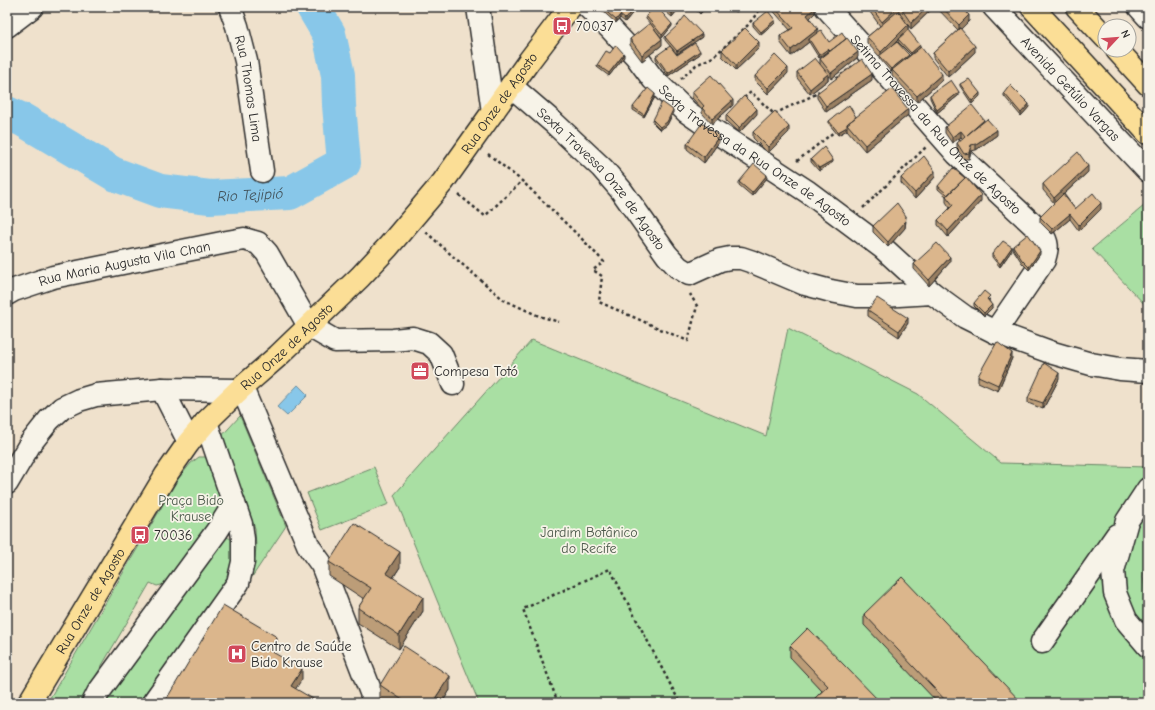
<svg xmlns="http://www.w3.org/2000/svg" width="1155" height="710" font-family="'Comic Neue',sans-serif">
<rect width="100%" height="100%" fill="#efe1cc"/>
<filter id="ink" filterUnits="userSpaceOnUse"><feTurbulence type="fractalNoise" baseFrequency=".025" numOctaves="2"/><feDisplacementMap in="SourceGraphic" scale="8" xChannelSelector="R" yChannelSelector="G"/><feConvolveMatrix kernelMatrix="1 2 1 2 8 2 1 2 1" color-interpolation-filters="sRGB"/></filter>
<g filter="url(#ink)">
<!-- green -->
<path fill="#a9dfa3" stroke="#6a8567" d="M1145 205 1148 209V308L1092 249Z
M788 328 918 394 1001 463 1148 467V545L1143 577 1148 605V703H479L394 495 532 340 766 436Z
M240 416 286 526 250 580 251 568 255 557 256 547 255 528 218 440Z
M199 457H205L211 461 222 503 216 517 169 583 157 586 150 583 80 703H47L178 479 191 463Z
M374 467 389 504 322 530 307 493Z
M225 537C232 538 234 541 236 547L228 580 138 703H104Z"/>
<!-- water -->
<path fill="#88c7e9" stroke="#63899d" d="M298 385 308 395 287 416 277 407Z"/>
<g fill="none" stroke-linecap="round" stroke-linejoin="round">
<!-- river -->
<path stroke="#88c7e9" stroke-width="34" id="s1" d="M7 113 23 120 114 174 160 191 210 197 290 193 344 163 339 105 338 75 329 34 313 7"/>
<defs>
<g id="minor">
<path id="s2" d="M230 7 237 26 246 61 262 171"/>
<path d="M478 7 493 112"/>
<path id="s3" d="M588 7 610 28 636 56 653 79 687 112 710 128 808 192 883 248 932 293"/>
<path id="s4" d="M826 7 869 54 957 154 1041 232C1048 243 1048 247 1044 260L995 332"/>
<path id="s5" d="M994 7 1148 171"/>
<path d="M1139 7 1148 17"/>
<path d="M7 26 32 7"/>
<path id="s6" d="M511 86 554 123 602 168 621 190 667 255 678 267 689 274 720 260 730 258H741L753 262 805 284 831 291 857 296H882L932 293 965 317 995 332 1053 353 1091 364 1120 369 1148 371"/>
<path id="s7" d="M7 294 14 290 53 277 227 242 244 239 258 243 267 253 309 326 335 341 393 340 413 338 429 343 441 354 453 384"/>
<path d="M242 388 309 547 322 565 375 703"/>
<path d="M162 389 189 442"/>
<path d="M7 483 30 444 49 420 62 408 79 400 96 395 162 389 239 390"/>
<path d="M1148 489 1127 521 1113 571 1115 593 1126 620 1148 646"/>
<path d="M1042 642 1117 535"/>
<path d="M93 703 98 693 217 531 234 504"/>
<path d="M153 703 238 583 243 562V539L241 524 206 422"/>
</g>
<g id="major">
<path id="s8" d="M29 703 166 475 189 442 206 422 239 390 278 356 360 277 388 247 443 182 529 61 570 7"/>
</g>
<path id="highway" d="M1032 7 1148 133
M1077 7 1105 37
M1117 50 1148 84"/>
</defs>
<!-- minor casing -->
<use href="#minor" stroke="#2b2b2b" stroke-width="25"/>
<!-- major casing -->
<use href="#major" stroke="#2b2b2b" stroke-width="25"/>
<!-- highway casing -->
<use href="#highway" stroke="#2b2b2b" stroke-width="25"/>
<!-- path -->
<path stroke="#2b2b2b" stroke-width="2.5" stroke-dasharray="3 3" stroke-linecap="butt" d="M681 79 696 65 713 57 747 26 762 7
M836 79 853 66
M744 98 751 92 774 114 814 95 819 91
M488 154 522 181 582 239 604 262 593 270 602 276 599 302 688 341 697 306 690 294
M797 161 834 132
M459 195 485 216 522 181
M863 208 926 147
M426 232 456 259 504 300 539 316 559 322
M558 703 523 609 610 569 680 703"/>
<!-- minor -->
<use href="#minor" stroke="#f7f3e8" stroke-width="22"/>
<!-- major -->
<use href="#major" stroke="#fbde96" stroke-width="22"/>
<!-- highway -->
<use href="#highway" stroke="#fbde96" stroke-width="22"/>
</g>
<!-- wall -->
<path fill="#bc9d78" stroke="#2b2b2b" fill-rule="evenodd" d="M598 7H635V10L625 22 620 18 616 23Z
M660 7H677L676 12 672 17Z
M693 7H706L700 14Z
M732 7H742L736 12Z
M770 7H814L815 13 810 18 818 33 829 42 858 57 831 79 828 74V80L810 94 797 78V72L820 65V59L829 52H828L819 58 809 42 791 56 780 42V36L790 30Z
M870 7H934L911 29 908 25V30L942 80 917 102 892 75V71L891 72 879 58V56L867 43V37L880 26 870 12ZM898 40V42L911 55 909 56 896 42Z
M936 7H961L969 21 960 29 975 52 948 77 933 58V53L958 30Z
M646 16 672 26 662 38 646 19Z
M753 23H775L761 35 753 26Z
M665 37H702L677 54 665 40Z
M630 39 662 45 642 61 630 45Z
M759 48 736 70 722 56V50Z
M610 53 624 57 609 76 597 67V65Z
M700 54 668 76 656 59V56Z
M788 73 768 94 755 81V76Z
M872 80 826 112 817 98V93Z
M960 84 980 96 972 104 960 86Z
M692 92 733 105 712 124 702 113V109L692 98Z
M1004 93 1029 107 1021 116 1004 96Z
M930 95H959L937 113 930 98Z
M655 97 644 117 633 110V107Z
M673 113 667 125 660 130 653 123V120Z
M757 114 739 133 726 121V115Z
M908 115 865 151 847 130 838 135 829 124V121L856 117Z
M984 122 997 135 976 150 971 151 969 159H964L957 149V143L963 139 961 137 952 143 945 133V127Z
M753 132H789L768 153 753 138Z
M719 142 704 163 687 149V144Z
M811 159 833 162 819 171 811 162Z
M1088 172 1064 194 1075 209H1101L1079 231 1070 219 1052 234 1040 222V217L1054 203 1043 190V184Z
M935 177 915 199 901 183V178Z
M767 178 752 196 739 185V182Z
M938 186 981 201 948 237 938 225V220L950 208 946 202V196L938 189Z
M906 221 905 228 888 247 873 232V226Z
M1013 246 1040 254 1029 270 1022 263 1013 249Z
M1012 250 1000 267 992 257V254Z
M950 262 929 286 914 269V264Z
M990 299 989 300 992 308 984 316 974 306V303Z
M868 310 908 323 899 337 868 316Z
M1012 358 998 391 978 382V376Z
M1059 379 1043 409 1028 403V398Z
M329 562 400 567 393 578 423 611 399 649 358 623V608L364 599 329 576Z
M864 614 1022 703H938L864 625Z
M790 646 881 703H815V698L822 691 790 657Z
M380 685 450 690 443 701 446 703H384L380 700Z"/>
<!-- shaded-wall -->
<path fill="#997f62" stroke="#2b2b2b" d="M635 7V10L625 22V19Z
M677 7 676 12 672 17V14Z
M701 7H706L700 14V8Z
M738 7H742L736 12V9Z
M898 7H899V12L882 28V22Z
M928 7H934L911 29V23Z
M815 8V13L807 21V15Z
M620 15V18L616 23V20Z
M969 15V21L959 31V25Z
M775 20V23L761 35V32Z
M672 24V26L662 38V35Z
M908 25V30L898 39V40L881 57V52Z
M818 29V35L809 39V42L791 56V50Z
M702 34V37L677 54V51Z
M662 39V45L642 61V55Z
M759 42V48L736 70V65Z
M920 45V48L911 55V53Z
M975 46V52L948 77V71Z
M828 49V52L819 58V55Z
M700 51V54L668 76V73Z
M858 52V57L831 79V73Z
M624 54V57L609 76V73Z
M909 55V58L892 70V71L891 72V69Z
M788 68V73L768 94V88Z
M828 74V80L810 94V89Z
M872 74V80L826 112V106Z
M942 74V80L917 102V96Z
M959 92V95L937 113V110Z
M980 93V96L972 104V101Z
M655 94V97L644 117V115Z
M733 100V105L712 124V119Z
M1029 104V107L1021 116V113Z
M757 109V114L739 133V128Z
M908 109V115L865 151V145Z
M673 110V113L667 125 660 130V127Z
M984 120V125L967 135Z
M789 127V132L768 153V147Z
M847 127V130L838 135V132Z
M997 130V135L976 150V144Z
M961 131V137L952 143V137Z
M719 136V142L704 163V157Z
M971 145V151L969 159V153Z
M833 160V162L819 171V168Z
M1088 166V172L1054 203V198Z
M935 171V177L915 199V193Z
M767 175V178L752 196V193Z
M981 195V201L948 237V231Z
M1101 203V209L1079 231V225Z
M1070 214V219L1052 234V229Z
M906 216 905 228 888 247V242Z
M1012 247V250L1000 267V264Z
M1040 251V254L1029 270V267Z
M950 257V262L929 286V280Z
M992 305V308L984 316V313Z
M908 318V323L899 337V331Z
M1012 353V358L998 391V385Z
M1059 373V379L1043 409V403Z
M400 552V567L386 588V573Z
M423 597V611L399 649V635Z
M277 637V648L269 660V650Z
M302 669V679L291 696V686Z
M450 676V690L442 703 436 697Z"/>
<!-- building -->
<path fill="#dbb68c" stroke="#2b2b2b" d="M601 7H635L625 19 620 15 616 20Z
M655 7H657L672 24 662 35 646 16Z
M664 7H677L676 9 672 14Z
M774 7H814L815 8 807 15 818 29 791 50 780 36 793 28Z
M871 7H898L882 22Z
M900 7H928L911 23Z
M942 7H961L969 15 959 25Z
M768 11 775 20 761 32 753 23Z
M898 11 908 25 881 52 867 37Z
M685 16 702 34 677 51 665 37 678 25Z
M650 23 662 39 642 55 630 39Z
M745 28 759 42 736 65 722 50Z
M960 28 975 46 948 71 933 53Z
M821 30 829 42 842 32 846 39 830 51 828 49 819 55 809 39Z
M908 30 920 45 911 53 898 39Z
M847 38 858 52 831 73 820 59Z
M897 42 909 55 891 69 879 56Z
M695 43 700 51 668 73 656 56 670 46 677 55Z
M616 45 624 54 609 73 597 65 606 51 610 53Z
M921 47 942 74 917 96 892 70Z
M775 55 788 68 768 88 755 76Z
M815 58 828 74 810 89 797 72Z
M862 59 872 74 826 106 817 93Z
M711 75 733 100 712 119 702 108 704 106 692 92Z
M969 79 980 93 972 101 960 84Z
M951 80 959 92 937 110 930 95Z
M1010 85 1029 104 1021 113 1004 93Z
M648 88 655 94 644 115 633 107Z
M892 89 908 109 865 145 847 124Z
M744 96 757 109 739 128 726 115Z
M662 102 673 110 667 122 660 127 653 120Z
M849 105 856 117 847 124V127L838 132 829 121Z
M972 105 984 120 967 135 987 119 997 130 976 144 971 145 969 153 964 154 957 143 965 136 961 131 952 137 945 127Z
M775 111 789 127 768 147 753 132Z
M702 123 719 136 704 157 687 144Z
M824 147 833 160 819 168 811 159Z
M1078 152 1088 166 1054 198 1043 184Z
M924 156 935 171 915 193 901 178Z
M754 164 767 175 752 193 739 182Z
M953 168 965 178 948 195 938 186Z
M966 177 981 195 948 231 938 220 953 205 946 196Z
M1093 193 1101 203 1079 225 1070 214 1052 229 1040 217 1063 194 1075 209Z
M897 203 906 216 905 222 888 242 873 226Z
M1028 234 1040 251 1029 267 1022 260 1013 246Z
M1003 241 1012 247 1000 264 992 254Z
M937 243 950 257 929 280 914 264Z
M984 291 990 296 987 299 992 305 984 313 974 303Z
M877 298 908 318 899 331 868 310Z
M997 342 1012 353 998 385 978 376Z
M1044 363 1059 373 1043 403 1028 398Z
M354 523 400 552 386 573 423 597 399 635 358 608 371 588 329 562Z
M902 577 1022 703H948L864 614Z
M223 605 277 637 269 650 302 669 291 686 320 703H164Z
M808 628 881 703H820L815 698 828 686 790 646Z
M404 646 450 676 436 697 446 703H407L380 685Z"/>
</g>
<!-- icons -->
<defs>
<symbol id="bus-square" viewBox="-11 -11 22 22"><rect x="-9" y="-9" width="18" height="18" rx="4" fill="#d1495b" stroke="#f7f3e8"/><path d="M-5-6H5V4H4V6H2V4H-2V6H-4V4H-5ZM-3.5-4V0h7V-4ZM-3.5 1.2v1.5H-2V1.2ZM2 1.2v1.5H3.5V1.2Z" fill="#fff"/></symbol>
<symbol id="office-square" viewBox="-11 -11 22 22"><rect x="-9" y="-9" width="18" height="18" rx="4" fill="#d1495b" stroke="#f7f3e8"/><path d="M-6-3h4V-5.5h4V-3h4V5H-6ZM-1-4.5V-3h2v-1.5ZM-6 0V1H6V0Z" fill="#fff"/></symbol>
<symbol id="hospital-square" viewBox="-11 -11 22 22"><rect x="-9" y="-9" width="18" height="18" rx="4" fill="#d1495b" stroke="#f7f3e8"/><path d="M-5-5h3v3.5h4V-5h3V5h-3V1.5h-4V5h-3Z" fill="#fff"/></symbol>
</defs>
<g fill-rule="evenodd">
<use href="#bus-square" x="551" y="15" width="22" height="22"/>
<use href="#office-square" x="409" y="360" width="22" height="22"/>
<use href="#bus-square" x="129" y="524" width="22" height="22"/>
<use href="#hospital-square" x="226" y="643" width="22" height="22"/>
</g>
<g text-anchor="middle" stroke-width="3.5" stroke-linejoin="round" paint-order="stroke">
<!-- poi labels -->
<g font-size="14" fill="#2b2b2b" stroke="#f7f3e8" text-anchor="start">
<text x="576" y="31">70037</text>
<text x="434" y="376">Compesa Totó</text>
<text x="154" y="540">70036</text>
<text x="251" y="651">Centro de Saúde<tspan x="251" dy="16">Bido Krause</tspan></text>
</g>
<!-- street labels -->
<g font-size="14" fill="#2b2b2b" stroke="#f7f3e8">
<text dy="5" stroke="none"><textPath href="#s2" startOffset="84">Rua Thomas Lima</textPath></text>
<text dy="5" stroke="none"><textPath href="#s5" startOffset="112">Avenida Getúlio Vargas</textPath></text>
<text dy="5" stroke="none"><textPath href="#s8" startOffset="767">Rua Onze de Agosto</textPath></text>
<text dy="5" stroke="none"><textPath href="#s4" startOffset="161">Setima Travessa da Rua Onze de Agosto</textPath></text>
<text dy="5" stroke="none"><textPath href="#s3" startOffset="225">Sexta Travessa da Rua Onze de Agosto</textPath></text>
<text dy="5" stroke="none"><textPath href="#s6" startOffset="130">Sexta Travessa Onze de Agosto</textPath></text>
<text dy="5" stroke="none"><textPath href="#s7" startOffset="122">Rua Maria Augusta Vila Chan</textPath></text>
<text dy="5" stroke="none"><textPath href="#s8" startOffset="443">Rua Onze de Agosto</textPath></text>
<text dy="5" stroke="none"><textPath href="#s8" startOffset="119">Rua Onze de Agosto</textPath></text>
</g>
<!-- park labels -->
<g font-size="14" fill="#4a5849" stroke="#f7f3e8">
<text x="191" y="505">Praça Bido<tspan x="191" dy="16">Krause</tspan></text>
<text x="589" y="537">Jardim Botânico<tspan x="589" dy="16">do Recife</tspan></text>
</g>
<!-- water labels -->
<g font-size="15" font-style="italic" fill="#42525a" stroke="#f7f3e8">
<text dy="5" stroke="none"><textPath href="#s1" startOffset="263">Rio Tejipió</textPath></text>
</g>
</g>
<!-- margin -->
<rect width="1155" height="710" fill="none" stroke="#f7f3e8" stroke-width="24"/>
<rect x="12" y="12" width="1131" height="686" fill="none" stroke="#2b2b2b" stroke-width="1.5" filter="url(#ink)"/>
<!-- north arrow -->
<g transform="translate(1117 38) rotate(64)"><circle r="19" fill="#f7f3e8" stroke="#a5a39c"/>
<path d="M0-3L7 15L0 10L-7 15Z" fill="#d1495b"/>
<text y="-6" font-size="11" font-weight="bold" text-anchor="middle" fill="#2b2b2b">N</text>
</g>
</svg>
